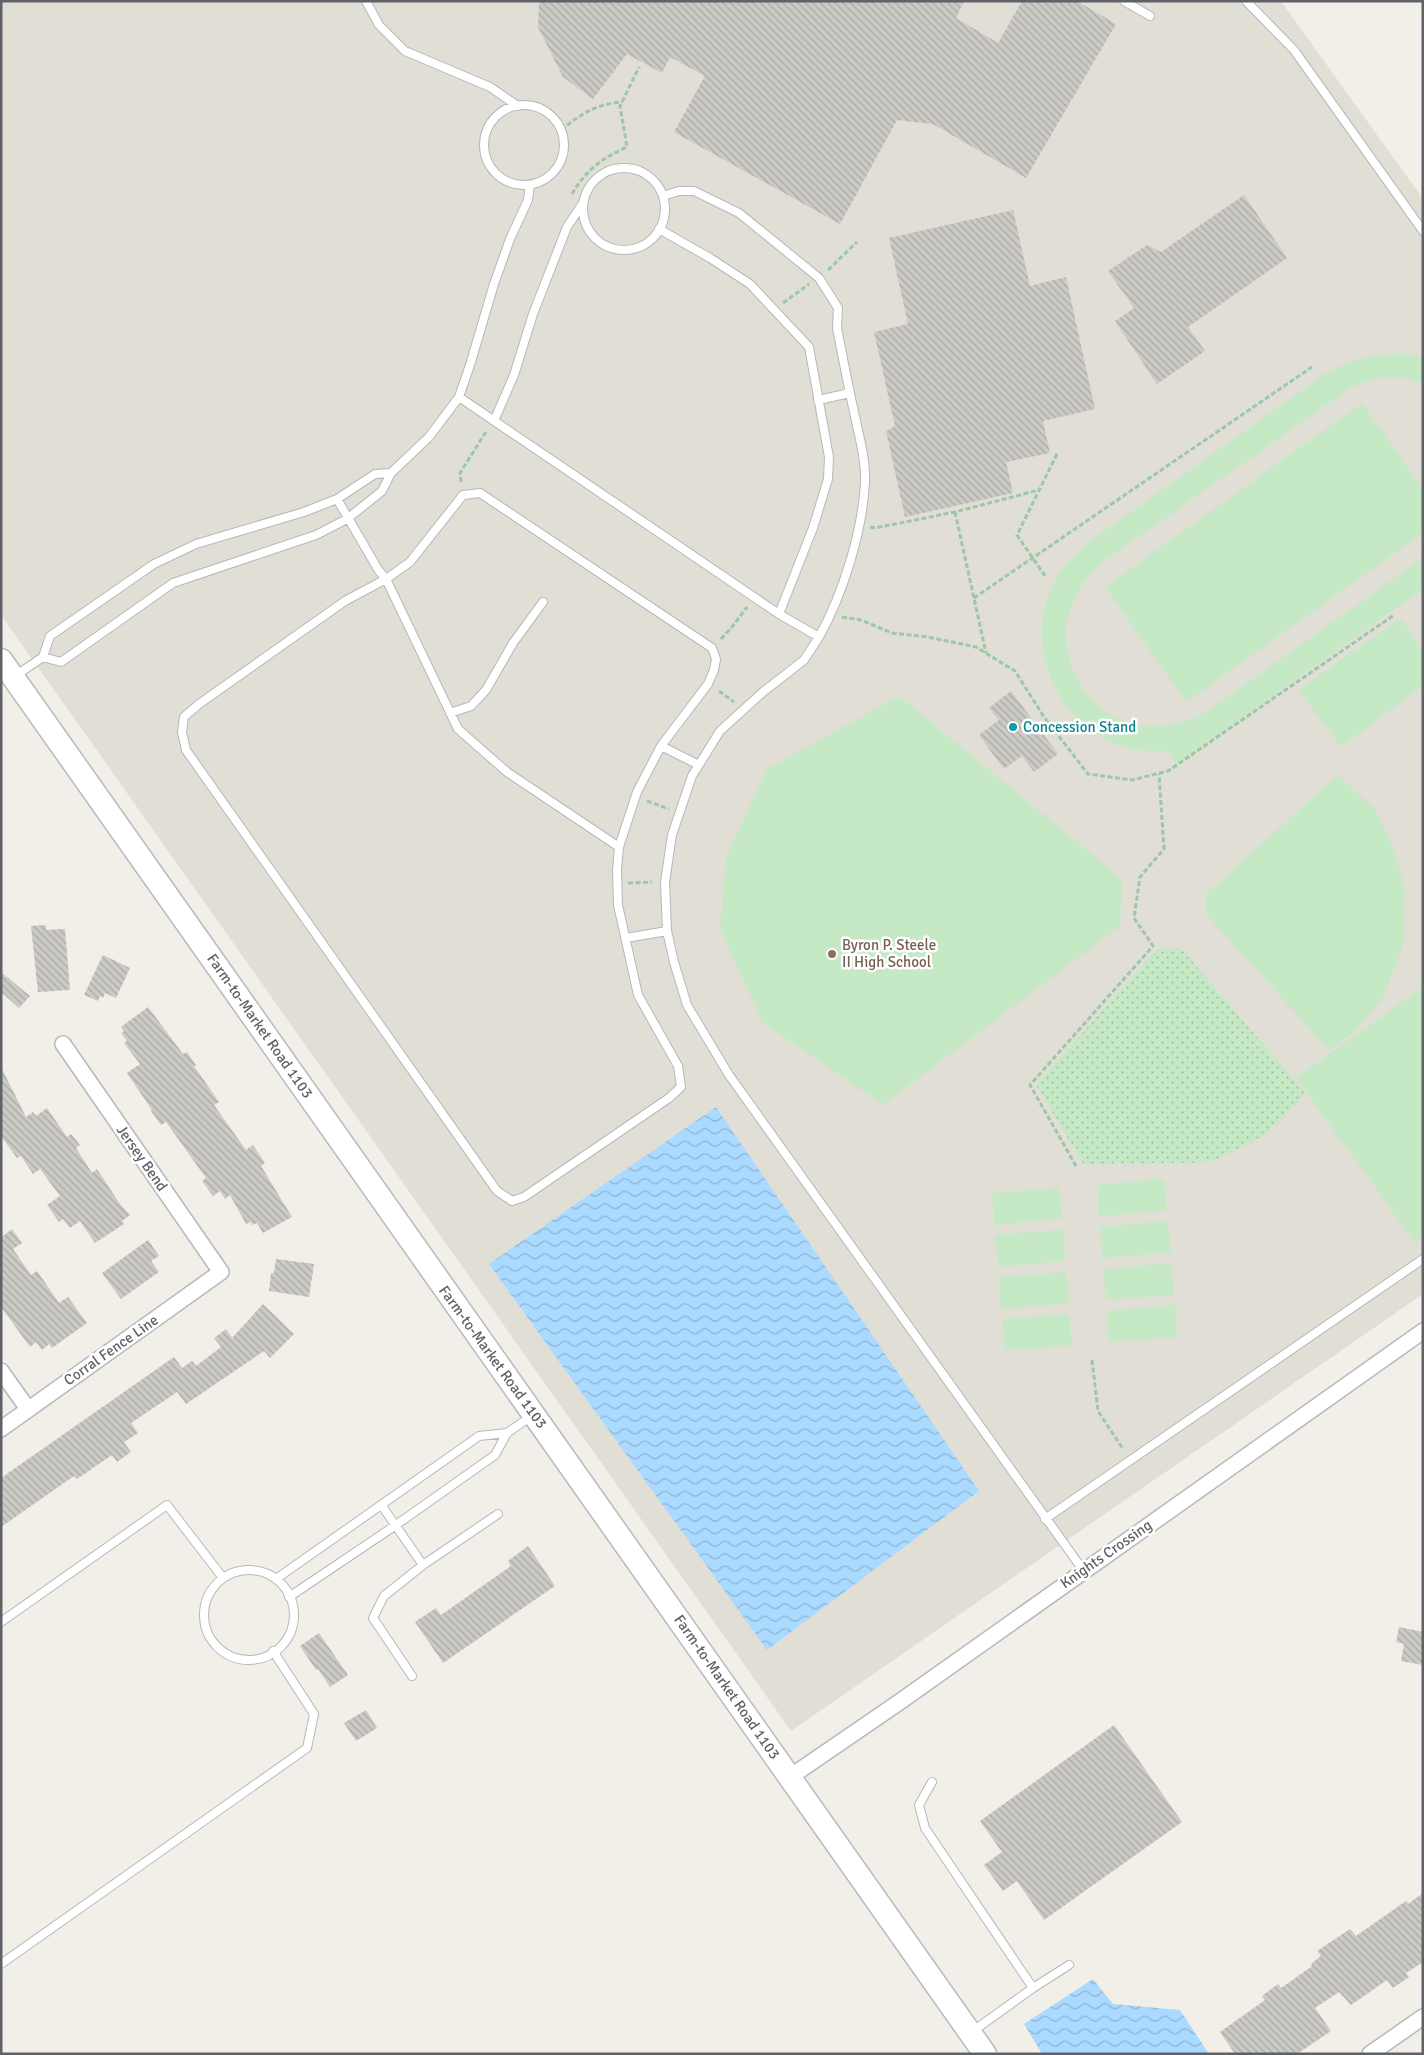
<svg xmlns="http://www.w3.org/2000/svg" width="1424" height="2055" font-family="Signika,sans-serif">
<defs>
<pattern id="park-dots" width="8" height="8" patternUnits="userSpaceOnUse" patternTransform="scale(1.25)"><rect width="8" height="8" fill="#c5e8c5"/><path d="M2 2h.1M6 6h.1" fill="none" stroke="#a3c0a4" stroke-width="1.8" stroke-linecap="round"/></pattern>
<pattern id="water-waves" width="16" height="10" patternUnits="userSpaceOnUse" patternTransform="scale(1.25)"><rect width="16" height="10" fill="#aadaff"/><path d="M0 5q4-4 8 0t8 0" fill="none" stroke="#8eb4d2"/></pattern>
<pattern id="building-back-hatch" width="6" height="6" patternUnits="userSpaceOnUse" patternTransform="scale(1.25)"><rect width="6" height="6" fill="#cccac5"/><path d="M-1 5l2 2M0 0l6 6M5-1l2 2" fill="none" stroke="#a9a8a4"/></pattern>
</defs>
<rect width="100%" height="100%" fill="#f1efe8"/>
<!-- education -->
<path fill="#e1ded6" d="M1 1H1281L1423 199V1294L791 1731 1 615Z"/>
<!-- green -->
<path fill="#c5e8c5" d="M1393 353 1423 357V383C1398 375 1375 377 1352 387L1104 561C1011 640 1107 773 1209 710L1423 558V589L1176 764 1168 751C1151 752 1134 751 1119 745 1054 721 1022 643 1055 581 1064 565 1076 553 1090 541L1325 374C1347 361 1368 355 1393 353Z
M1362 403 1423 489V533L1186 702 1105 587Z
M1401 618 1423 652V685L1341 747 1298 690Z
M899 696 1122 879 1120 926 883 1105 762 1022 720 929 726 858 766 770Z
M1338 775 1375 809 1395 852 1405 892 1403 945 1384 996 1357 1030 1329 1050 1206 914 1205 895Z
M1423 987V1237L1415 1243 1296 1078Z
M1164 1179 1167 1211 1099 1216 1097 1185Z
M1059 1188 1062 1219 994 1225 992 1193Z
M1168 1221 1171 1253 1102 1258 1100 1227Z
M1063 1230 1065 1261 998 1267 995 1235Z
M1171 1263 1174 1295 1106 1300 1103 1269Z
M1066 1272 1069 1303 1001 1309 999 1277Z
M1175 1305 1177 1337 1109 1342 1107 1311Z
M1069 1314 1072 1345 1005 1351 1002 1319Z"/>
<!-- park -->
<path fill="url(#park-dots)" d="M1181 948 1305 1093 1290 1111 1261 1138 1215 1160 1191 1163 1083 1164 1036 1085 1157 949Z"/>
<!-- water -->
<path fill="url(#water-waves)" d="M716 1107 979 1491 767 1650 489 1264Z
M1093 1979 1113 2004 1180 2010 1209 2054H1042L1024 2024Z"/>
<!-- building -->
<path fill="url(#building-back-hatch)" d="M539 1H964L956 18 998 43 1022 1H1077L1116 24 1026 178 933 124 897 120 840 224 674 132 705 76 670 57 662 73 627 54 593 99 563 77 538 27Z
M1244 195 1287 258 1188 327 1205 351 1157 384 1115 321 1134 308 1108 271 1147 245 1161 252Z
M1013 210 1030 286 1066 277 1095 409 1043 421 1050 453 1006 462 1013 493 905 517 886 431 895 426 874 332 908 324 889 238Z
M1011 691 1058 754 1034 772 1022 756 1004 769 979 735 999 720 989 708Z
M46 925V930L65 929 70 990 38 992 31 926Z
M103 955 130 968 116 998 105 993 103 998 100 996 98 1001 84 995Z
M1 972 30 996 19 1008 1 992Z
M148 1007 183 1054 187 1052 196 1065 194 1066 219 1102 214 1105 246 1150 253 1145 265 1163 261 1166 292 1217 263 1233 257 1223 252 1225 251 1222 246 1224 230 1195 225 1199 220 1191 213 1196 202 1181 206 1178 166 1122 161 1125 151 1111 152 1110 127 1073 140 1064 124 1043 127 1041 121 1033 124 1031 121 1027Z
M1 1067 26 1117 33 1112 36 1116 47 1108 67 1137 71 1134 80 1145 76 1148 92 1173 97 1169 120 1204 130 1215 122 1221 124 1224 95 1243 80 1221 70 1228 63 1219 59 1222 47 1205 60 1196 40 1169 33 1174 21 1156 17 1158 1 1136Z
M12 1229 22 1243 13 1249 31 1275 37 1271 59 1303 68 1297 87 1323 52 1348 49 1344 42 1350 36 1342 30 1347 1 1307V1233L3 1236Z
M148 1240 159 1256 151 1261 159 1272 121 1299 102 1273Z
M276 1259 314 1264 309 1297 269 1291 271 1273H274Z
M263 1304 294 1334 270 1358 264 1351 186 1404 177 1392 131 1423 138 1433 124 1442 131 1452 117 1462 112 1455 77 1479 74 1476 1 1527V1478L174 1357 182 1368 192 1361 196 1366 221 1347 214 1338 226 1329 232 1338Z
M528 1546 555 1586 443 1663 415 1622 436 1608 441 1615 511 1566 508 1561Z
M1399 1627 1423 1632V1665L1401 1661 1404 1644 1396 1642Z
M319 1633 348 1675 330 1687 318 1669 316 1670 300 1646Z
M366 1710 377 1728 356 1741 344 1723Z
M1114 1725 1182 1822 1044 1920 1017 1881 1003 1891 984 1865 1002 1852 980 1821Z
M1423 1893V1962L1406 1973 1409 1977 1393 1988 1387 1980 1351 2005 1339 1992 1315 2008 1331 2031 1297 2054H1235L1220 2032 1265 2000 1262 1996 1278 1984 1281 1988 1311 1967 1312 1963 1321 1956 1317 1951 1350 1929 1356 1936 1406 1901 1408 1904Z"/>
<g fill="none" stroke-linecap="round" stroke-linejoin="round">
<defs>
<path id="lane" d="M366 1 379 25 405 51 490 87 518 106
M1124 1 1150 16
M1246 1 1294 50 1423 231
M484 145a40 40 0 1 1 80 0a40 40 0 1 1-80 0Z
M583 209a41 41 0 1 1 82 0a41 41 0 1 1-82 0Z
M663 196 679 191H694L739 213 819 278 838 308 837 328C843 359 849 390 856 421 860 440 866 461 865 481 863 530 843 594 819 637
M659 229 710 258 750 284 809 347 829 457 828 479 813 528 779 614
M459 397 779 614 819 637 804 660 763 692 720 731 692 776 672 835 665 882 667 931 674 962 687 1005 729 1075 1083 1570
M818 400 850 393
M494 421 514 375 533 314 567 227 583 203
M480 493 712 648 716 659 714 670 708 684 661 746 637 792 619 847 617 870 618 905 638 995 678 1066 681 1087 669 1098 524 1197 512 1201 497 1191 186 750 182 732 184 717 199 704 345 601 386 579 410 562 463 495Z
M337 499 379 571 386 579 458 729 507 772 619 847
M43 657 61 662 173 583 316 535 347 519 382 491 391 473 429 437 459 397 470 365 494 284 510 239 528 200 530 185
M15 676 43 657 50 636 154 564 196 544 304 512 337 499 375 474 391 473
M450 713 471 706 486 690 513 643 543 602
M661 746 699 765
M626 938 667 931
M382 1506 423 1565 498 1514
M1045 1519 1423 1259
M204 1615a45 45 0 1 1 90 0a45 45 0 1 1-90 0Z
M276 1579 479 1436 507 1433 533 1415
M289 1597 396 1525 495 1455 507 1433
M1 1622 167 1505 223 1578
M412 1676 373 1618 384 1596 423 1565
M932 1782 919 1805 925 1828 1033 1988 973 2031
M1 1964 307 1748 314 1714 273 1651
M1033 1988 1069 1965"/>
<path id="street" d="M1 1371 28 1409
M1 1429 221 1272 63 1044
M790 1777 898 1703 1423 1331
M1370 2054 1423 2017"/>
<path id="secondary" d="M1 660 985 2054"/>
</defs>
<!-- lane casing -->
<use href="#lane" stroke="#b5b8bc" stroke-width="10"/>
<!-- street casing -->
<use href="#street" stroke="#b5b8bc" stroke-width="18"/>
<!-- secondary casing -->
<use href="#secondary" stroke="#b6babf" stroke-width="25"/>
<!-- path -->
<path stroke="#9cc7a9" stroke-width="3" stroke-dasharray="5 2.5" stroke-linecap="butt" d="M561 130C581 114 596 104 622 102
M572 194C587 169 601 159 627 147L620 106 639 67
M828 270 857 242
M783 303 809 284
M461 482 460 473 487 430
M955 512 986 653
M870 527 875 528 955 512 1039 490
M1045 576 1017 535 1058 452
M974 598 1312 367
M842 617 861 620 892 633 928 637 976 647 1015 671 1044 717 1088 774 1132 780 1168 771 1394 615
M721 639 732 627 747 607
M719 691 734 702
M647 801 669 809
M628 883 652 882
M1076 1166 1030 1085 1153 946 1134 918 1140 877 1164 849 1159 774
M1092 1360 1098 1411 1123 1449"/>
<!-- lane -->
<use href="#lane" stroke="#fff" stroke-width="8"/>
<!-- street -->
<use href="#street" stroke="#fff" stroke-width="15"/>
<!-- secondary -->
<use href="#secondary" stroke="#fff" stroke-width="22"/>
</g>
<!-- markers -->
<circle fill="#0f9aa8" stroke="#fff" stroke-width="2" cx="1013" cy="727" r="5"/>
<circle fill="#8d6e63" stroke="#fff" stroke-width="2" cx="832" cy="954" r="5"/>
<g text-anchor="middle" stroke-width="5" stroke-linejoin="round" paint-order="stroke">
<!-- culture labels -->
<g font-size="15" fill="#0d838f" stroke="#fff" text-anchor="start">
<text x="1023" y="732">Concession Stand</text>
</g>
<!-- education labels -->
<g font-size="15" fill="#785e54" stroke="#fff" text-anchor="start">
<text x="842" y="950">Byron P. Steele<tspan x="842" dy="17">II High School</tspan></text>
</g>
<!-- street labels -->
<g font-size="15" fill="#5f6368" stroke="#fff">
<text transform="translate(260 1026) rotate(55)" y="5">Farm-to-Market Road 1103</text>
<text transform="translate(142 1158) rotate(55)" y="5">Jersey Bend</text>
<text transform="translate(111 1350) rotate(-35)" y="5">Corral Fence Line</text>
<text transform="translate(493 1357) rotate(54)" y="5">Farm-to-Market Road 1103</text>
<text transform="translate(1106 1554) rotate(-35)" y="5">Knights Crossing</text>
<text transform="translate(727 1687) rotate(55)" y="5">Farm-to-Market Road 1103</text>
</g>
</g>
<!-- border -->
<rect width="1424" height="2055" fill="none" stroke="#5f6368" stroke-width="5"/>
</svg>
